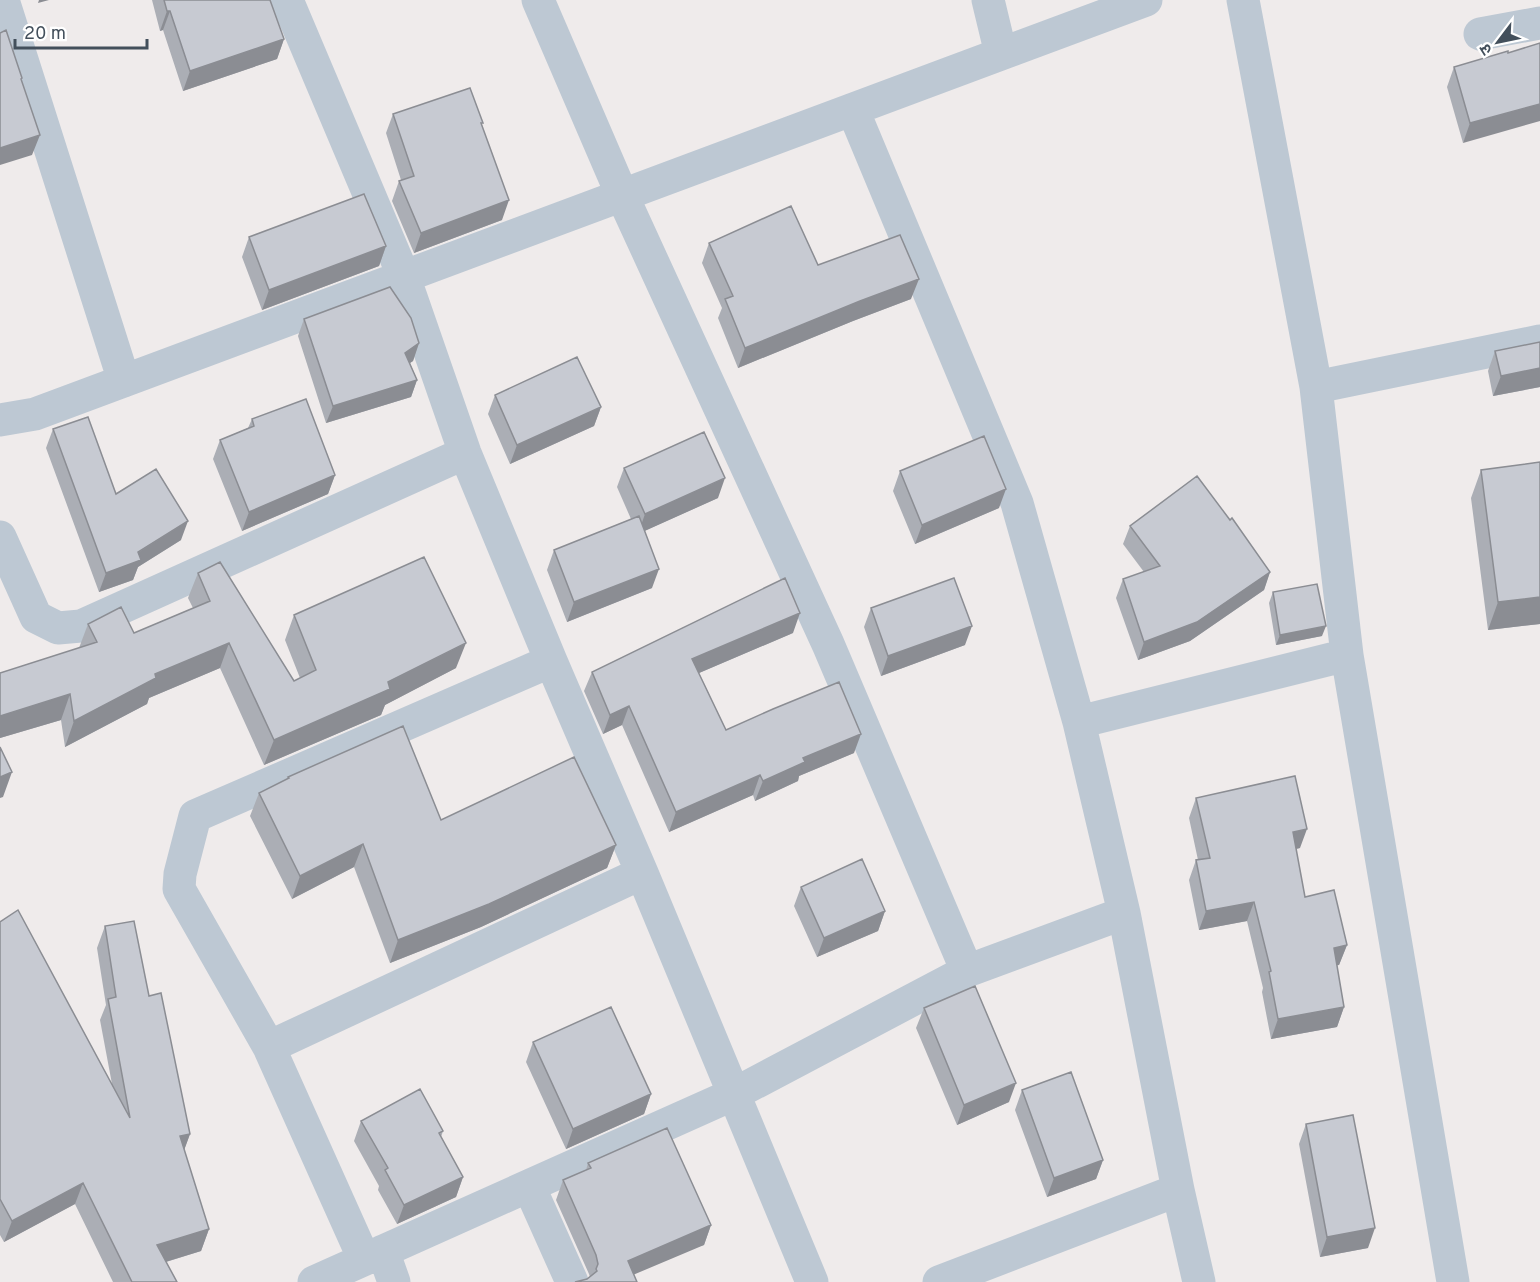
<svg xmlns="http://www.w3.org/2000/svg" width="1540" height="1282" font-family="Overpass,'Noto Sans Devanagari',sans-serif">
<rect width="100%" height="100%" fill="#efebeb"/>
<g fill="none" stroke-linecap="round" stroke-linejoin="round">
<!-- minor -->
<path stroke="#bdc8d3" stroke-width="33" d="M3 0 124 381
M287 0 404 277 465 453 551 661 642 873 812 1282
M538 0 622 195 828 644 967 971
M988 0 1001 54
M1243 0 1316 387 1347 655 1453 1282
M1480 34 1540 23
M853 110 1017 503 1079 722 1124 913 1178 1190 1199 1282
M1316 387 1540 341
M0 420 35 414 1146 0
M0 537 36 617 58 628 81 626 465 453
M1079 722 1347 655
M269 1047 642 873
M529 1186 572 1282
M383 1251 394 1282
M364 1259 269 1047 179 889 180 874 195 816 551 661
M314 1282 734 1094 967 971 1124 913
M939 1282 1178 1190"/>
</g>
<!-- wall -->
<path fill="#abaeb5" d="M152 0H270L284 39 277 59 183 91 163 30 160 31Z
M1508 53 1463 143 1447 87 1454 67Z
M393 114 482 125 502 220 414 253 392 201 399 181 401 180 386 133Z
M249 237 386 246 379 266 262 310 242 257Z
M709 243 818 265 911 299 853 321 738 368 718 318 722 308 702 263Z
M304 319 419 343 413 361 410 363 417 380 411 397 326 423 298 336Z
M1540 342V387L1493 396 1488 371 1495 351Z
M495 395 601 407 594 426 510 464 488 414Z
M252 419 335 475 328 494 242 531 213 459 220 440 248 428Z
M53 429 116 494 181 540 138 567 133 580 99 592 46 448Z
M1540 462V624L1488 630 1471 498 1481 470Z
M624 468 718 498 644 531 652 588 567 622 547 570 554 550 631 519 617 487Z
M900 471 999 508 915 544 893 491Z
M1130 526 1270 572 1264 590 1190 641 1138 660 1116 598 1123 579 1144 572 1123 544Z
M198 573 294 681 300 678 285 640 294 615 456 668 385 705 381 715 264 765 220 668 149 698 147 704 65 747 61 720 0 738V673L79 648 88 624 134 633 193 608 188 598Z
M1273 592 1322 636 1276 645 1269 603Z
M871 608 965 645 881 676 864 627Z
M793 633 699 673 726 730 854 753 799 776 798 781 755 801 753 795 669 832 622 725 603 734 584 691 592 672Z
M288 777 441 820 616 845 607 868 481 927 390 963 354 867 292 899 250 816 259 793 287 779Z
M1196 798 1300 848 1296 849 1305 897 1347 945 1339 965H1337L1344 1007 1337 1027 1271 1039 1262 992 1263 988 1247 921 1199 930 1189 880 1196 860H1198L1189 818Z
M801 887 885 911 878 931 817 957 794 906Z
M0 922 112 1084 100 1020 106 1005 97 948 105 926 149 996 190 1134 184 1150 209 1229 201 1251 166 1262 177 1282H113L75 1204 4 1242 0 1235Z
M924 1008 1009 1102 957 1125 916 1028Z
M533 1042 651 1094 644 1114 566 1149 526 1062Z
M1022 1090 1103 1160 1096 1179 1047 1197 1015 1110Z
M361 1121 443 1131 441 1137 463 1177 456 1197 397 1224 378 1190 379 1186 354 1141Z
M1306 1124 1368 1248 1320 1257 1299 1144Z
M588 1163 711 1225 704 1245 587 1279 590 1277 589 1274 556 1200 563 1180 586 1170Z"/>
<!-- shaded-wall -->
<path fill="#8b8d93" d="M39 0H49L38 3Z
M167 11H170L163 30 160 31Z
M284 39 277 59 183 91 190 71Z
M1540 104V121L1463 143 1470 123Z
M40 135 32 155 0 165V148Z
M509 200 502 220 414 253 421 233Z
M386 246 379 266 262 310 269 290Z
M919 279 911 299 853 321 738 368 745 348 860 301Z
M419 343 413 361 399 370 405 353Z
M1540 368V387L1493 396 1501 376Z
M417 380 411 397 326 423 333 406Z
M601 407 594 426 510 464 517 445Z
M335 475 328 494 242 531 249 512Z
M725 478 718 498 638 534 645 514Z
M1006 489 999 508 915 544 922 525Z
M188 521 181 540 138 567 133 580 99 592 106 573Z
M659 569 652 588 567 622 574 602Z
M1270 572 1264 590 1190 641 1138 660 1144 642Z
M1540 597V624L1488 630 1498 602Z
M800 613 793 633 685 679 692 659Z
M972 626 965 645 881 676 888 656Z
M1326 626 1322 636 1276 645 1280 635Z
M229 643 220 668 149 698 147 704 65 747 74 721 155 674Z
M466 643 456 668 385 705 381 715 264 765 274 740Z
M70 694 61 720 0 738V716Z
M629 706 622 725 603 734 610 715Z
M861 734 854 753 799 776 798 781 755 801 763 781 803 758Z
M12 772 3 797 0 798V777Z
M760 775 753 795 669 832 676 812Z
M1307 829 1300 848 1286 851 1293 832Z
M363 844 354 867 292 899 300 876Z
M616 845 607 868 481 927 390 963 398 940Z
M1254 902 1247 921 1199 930 1206 911Z
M885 911 878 931 817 957 824 938Z
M1347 945 1339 965 1327 967 1334 948Z
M1344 1007 1337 1027 1271 1039 1278 1019Z
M1016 1083 1009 1102 957 1125 964 1105Z
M651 1094 644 1114 566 1149 573 1129Z
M190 1134 182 1156 180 1136Z
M1103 1160 1096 1179 1047 1197 1054 1178Z
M463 1177 456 1197 397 1224 404 1205Z
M83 1183 75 1204 4 1242 12 1221Z
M711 1225 704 1245 621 1280 628 1261Z
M1375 1228 1368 1248 1320 1257 1327 1237Z
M209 1229 201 1251 149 1267 157 1245Z"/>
<!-- building -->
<path fill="#c7cad2" stroke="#8b8d93" stroke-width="1.5" d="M164 0H270L284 39 190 71 170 11H167Z
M6 30 22 78 21 79 40 135 0 148V33Z
M1540 43V104L1470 123 1454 67 1508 51V53Z
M470 88 483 123H481L509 200 421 233 399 181 414 176 393 114Z
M364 194 386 246 269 290 249 237Z
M791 206 818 265 900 235 919 279 860 301 745 348 725 299 733 296 709 243Z
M390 287 411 318 419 343 405 353 417 380 333 406 304 319Z
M1540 342V368L1501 376 1495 351Z
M577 357 601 407 517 445 495 395Z
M306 399 335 475 249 512 220 440 254 426 252 419Z
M88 417 116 494 156 469 188 521 138 552 141 560 106 573 53 429Z
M704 432 725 478 645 514 624 468Z
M984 436 1006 489 922 525 900 471Z
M1540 462V597L1498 602 1481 470Z
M1197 476 1230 520 1232 518 1270 572 1197 622 1144 642 1123 579 1160 566 1130 526Z
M639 516 659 569 574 602 554 550Z
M424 557 466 643 388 682 390 689 274 740 229 643 155 674 156 678 74 721 70 694 0 716V673L97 642 88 624 121 607 134 633 210 601 198 573 220 562 294 681 316 670 294 615Z
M785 578 800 613 692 659 726 730 773 709 839 682 861 734 803 758 805 762 763 781 760 775 676 812 629 706 610 715 592 672Z
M954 578 972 626 888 656 871 608Z
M1317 584 1326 626 1280 635 1273 592Z
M403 726 441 820 574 757 616 845 489 904 398 940 363 844 300 876 259 793 289 778 288 777Z
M0 747 12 772 0 777Z
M1295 776 1307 829 1293 832 1305 897 1334 890 1347 945 1334 948 1344 1007 1278 1019 1269 972 1271 971 1254 902 1206 911 1196 860 1210 858 1196 798Z
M862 859 885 911 824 938 801 887Z
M18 910 130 1118 108 999 116 997 105 926 134 921 149 996 161 993 190 1134 180 1136 209 1229 157 1245 177 1282H132L83 1183 12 1221 0 1199V922Z
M975 986 1016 1083 964 1105 924 1008Z
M611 1007 651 1094 573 1129 533 1042Z
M1071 1072 1103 1160 1054 1178 1022 1090Z
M420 1089 443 1131 439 1133 463 1177 404 1205 385 1170 388 1168 361 1121Z
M1353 1115 1375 1228 1327 1237 1306 1124Z
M667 1128 711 1225 628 1261 637 1282H575L587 1279 597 1271 596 1269 598 1264 596 1255 563 1180 591 1168 588 1163Z"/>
<!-- north arrow -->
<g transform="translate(1498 42) rotate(238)" stroke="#ffffff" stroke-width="4.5" paint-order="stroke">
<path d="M0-4.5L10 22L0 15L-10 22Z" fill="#434f5b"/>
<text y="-9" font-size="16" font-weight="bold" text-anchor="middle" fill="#434f5b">उ</text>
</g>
<!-- scale -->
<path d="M15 39v9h132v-9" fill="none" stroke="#434f5b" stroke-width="3"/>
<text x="24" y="39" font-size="18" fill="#434f5b" stroke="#ffffff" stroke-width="4.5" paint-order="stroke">20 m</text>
</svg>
